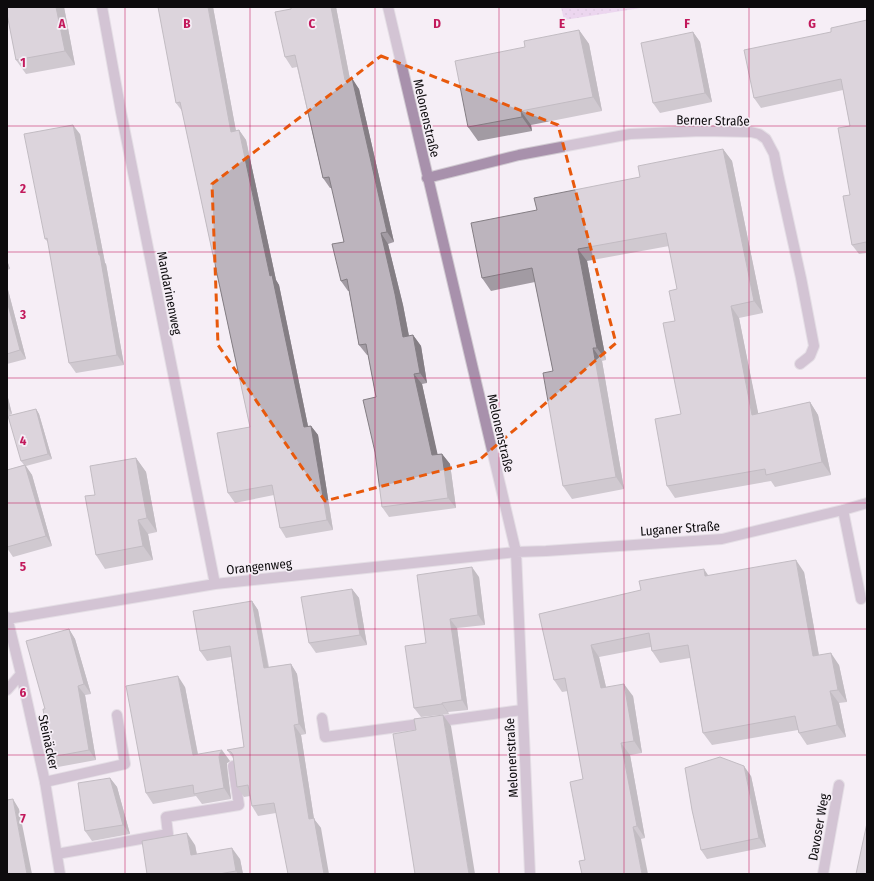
<svg xmlns="http://www.w3.org/2000/svg" width="874" height="881" font-family="'Fira Sans Condensed',sans-serif">
<defs>
<pattern id="green-dots" width="8" height="8" patternUnits="userSpaceOnUse"><rect width="8" height="8" fill="#e0b8e7"/><path d="M2 2h.1M6 6h.1" fill="none" stroke="#bf9dc5" stroke-width="1.8" stroke-linecap="round"/></pattern>
</defs>
<rect width="100%" height="100%" fill="#f5eef6"/>
<!-- green -->
<path fill="url(#green-dots)" d="M561 7H647L564 20Z"/>
<g fill="none" stroke-linecap="round" stroke-linejoin="round">
<defs>
<path id="service" d="M322 718 325 737 522 710
M45 782 125 764 117 715
M57 854 168 834 166 817 239 805 233 766"/>
<path id="minor" d="M102 7 121 112 215 584
M388 7 516 552 530 874
M427 178 519 155 630 134 702 131 751 132 759 134 766 139 774 154 778 174 801 278 814 346 810 356 800 364
M843 510 861 599
M7 617 21 674 45 782 60 874
M7 619 215 584 516 552 546 551 722 539 843 510 867 503
M7 690 21 674
M823 874 839 785"/>
</defs>
<!-- service casing -->
<use href="#service" stroke="#d0cad1" stroke-width="12"/>
<!-- minor casing -->
<use href="#minor" stroke="#d0cad1" stroke-width="12"/>
<!-- service -->
<use href="#service" stroke="#a891ac" stroke-width="10"/>
<!-- minor -->
<use href="#minor" stroke="#a891ac" stroke-width="10"/>
</g>
<!-- wall -->
<path fill="#a29ba3" d="M7 7H64L75 65 26 74 16 60Z
M213 7 236 131 239 130 246 140 276 280 279 285 308 426H311L318 435 333 530 286 538 280 528 274 495 235 503 228 493 250 427 182 111 176 103Z
M291 7H336L350 79 359 89 394 242 388 244 403 305 409 336 413 335 421 346 427 383 422 384 437 454H442L450 464 456 508 389 517 382 507 376 397 368 355H367L359 345 349 291H348L341 281 344 242 332 188H330L323 178 297 67 292 68 285 57 291 9Z
M867 20V253L859 254 852 245 850 195V126L843 90 761 108 754 98 831 32Z
M579 30 589 44 602 111 531 125 532 131 478 141 468 127 525 47Z
M693 32 700 42 712 102 660 113 653 103Z
M80 134 105 263 106 264 124 365 76 373 69 363 48 242 45 239Z
M723 149 732 161 763 313 739 318 758 414 810 402 818 415 831 475 775 487 771 481 675 498 667 486 681 414 675 321 677 289 669 246 587 261 606 360 602 361 624 489 572 499 563 486 553 371 535 282 491 291 482 278 537 210 640 177Z
M7 260 10 269 7 270Z
M7 286 26 359 7 364Z
M7 394 12 414 7 416Z
M36 409 39 414 52 459 26 466 32 475 52 546 13 557 7 548V470L24 465 21 461Z
M136 458 146 472 157 532 148 534 153 560 105 569 96 555 95 495Z
M804 572 819 655 839 665 847 702 839 703 846 737 807 745 799 733 798 730 712 745 703 733 690 658 660 663 652 651 651 647 599 657 606 687 633 696 642 753 630 755 645 838 641 839 585 860 583 779 568 691 562 692 554 680 539 614 708 576Z
M479 577 485 625 457 628 468 710 448 712 449 714 421 717 414 708 426 643Z
M352 589 359 598 367 645 316 653 309 643Z
M252 601 258 610 269 667 291 664 297 674 306 734 301 735 314 819 321 828 276 813 258 816 252 806 250 796 244 797 237 787 233 758 227 750 244 747 231 657 207 661 200 651Z
M69 629 75 639 91 694 85 695 96 760 58 767 51 757 45 709Z
M185 687 198 754 230 761 227 763V767L231 799 202 804 196 796 153 804 146 793Z
M751 776 766 847 707 859 701 850Z
M110 778 117 787 130 834 92 841 85 831Z
M195 845 197 854 240 859 243 874H147Z"/>
<!-- shaded-wall -->
<path fill="#847e84" d="M56 7H64L75 65 65 51Z
M208 7H213L238 142 231 132Z
M331 7H336L352 90 345 80Z
M579 30 589 44 602 111 593 97Z
M693 32 700 42 712 102 705 93Z
M352 78 359 89 394 242 387 232Z
M521 111 531 125 532 131 522 117Z
M73 125 80 134 105 263 106 264 124 365 117 355Z
M239 130 246 140 276 280 279 285 310 436 304 427 270 276Z
M723 149 732 161 763 313 754 301Z
M381 233 388 244 403 305 411 347 403 337Z
M578 249 587 261 606 360 597 348Z
M7 260 10 269 7 265Z
M7 286 26 359 20 350 7 301Z
M731 306 739 318 761 427 752 415Z
M413 335 421 346 427 383 420 373Z
M593 348 602 361 624 489 616 477Z
M414 374 422 384 440 465 432 455Z
M7 394 12 414 7 407Z
M810 402 818 415 831 475 822 462Z
M36 409 39 414 52 459 48 454Z
M311 426 318 435 333 530 327 520Z
M442 454 450 464 456 508 448 498Z
M136 458 146 472 157 532 147 518Z
M25 465 32 475 52 546 46 536Z
M138 520 148 534 153 560 143 546Z
M796 560 804 572 821 668 813 656Z
M472 567 479 577 485 625 478 615Z
M704 569 712 581 705 576Z
M352 589 359 598 367 645 360 635Z
M252 601 258 610 270 678 264 668Z
M450 619 457 628 468 710 462 700Z
M69 629 75 639 91 694 84 684Z
M591 645 599 657 609 700 601 688Z
M831 653 839 665 847 702 838 690Z
M291 664 297 674 306 734 299 724Z
M178 676 185 687 200 766 193 755Z
M624 684 633 696 642 753 634 741Z
M78 686 85 695 96 760 89 750Z
M830 691 839 703 846 737 837 725Z
M442 703 448 712 449 714 442 704Z
M443 715 451 726 466 818 475 874H469Z
M294 725 301 735 314 819 321 828 329 874H324L309 819Z
M621 743 630 755 645 838 637 826Z
M222 750 230 761 227 763V767L231 799 224 788 219 757 220 753Z
M744 766 751 776 766 847 759 838Z
M110 778 117 787 130 834 123 825Z
M13 799 19 809 32 874H27Z
M633 827 641 839 648 874H642Z
M187 833 195 845 199 867 191 855Z
M232 848 240 859 243 874H238L236 871Z"/>
<!-- building -->
<path fill="#bcb4bd" stroke="#847e84" d="M7 7H56L65 51 16 60 7 14Z
M158 7H208L231 132 239 130 270 276 272 275 304 427 311 426 327 520 280 528 272 485 228 493 217 433 250 427 180 102 176 103Z
M291 7H331L345 80 352 78 387 232 381 233 395 294 403 337 413 335 420 373 414 374 432 455 442 454 448 498 382 507 375 452 363 400 376 397 366 344 359 345 347 279 341 281 332 244 344 242 329 177 323 178 295 55 285 57 275 12 291 9Z
M867 20V247L866 242 852 245 843 196 850 195 838 128 850 126 841 79 754 98 744 50 831 32V28Z
M579 30 593 97 521 111 522 117 468 127 455 61 525 47 524 41Z
M693 32 705 93 653 103 641 43Z
M73 125 99 255H100L117 355 69 363 47 238 45 239 24 134Z
M723 149 754 301 731 306 752 415 810 402 822 462 766 475 765 469 667 486 655 419 681 414 663 323 675 321 669 291 677 289 666 233 578 249 597 348H593L616 477 563 486 543 373 553 371 532 268 482 278 471 223 537 210 534 198 640 177 638 166Z
M7 301 20 350 7 354Z
M36 409 48 454 21 461 8 416Z
M136 458 147 518 138 520 143 546 96 555 85 496 95 495 90 466Z
M25 465 46 536 7 547V470Z
M796 560 813 656 831 653 838 690 830 691 837 725 799 733 795 716 703 733 688 645 652 651 649 633 591 645 601 688 624 684 634 741 621 743 637 826 633 827 642 874H582L579 861 585 860 570 782 583 779 565 678 554 680 539 614 641 590 639 581 704 569 705 576Z
M472 567 478 615 450 619 462 700 442 703V704L414 708 405 646 426 643 417 575Z
M352 589 360 635 309 643 301 597Z
M252 601 264 668 291 664 299 724 294 725 309 819 314 818 324 874H288L274 803 252 806 248 785 237 787 233 755 231 752 227 750 244 747 230 646 200 651 193 611Z
M69 629 84 684 78 686 89 750 51 757 43 709H45L26 641Z
M178 676 193 755 222 750 220 753 219 757 224 788 194 794 193 785 146 793 126 686Z
M443 715 458 807 469 874H415L393 734 416 730 414 719Z
M720 757 744 766 759 838 701 850 692 810 685 768Z
M110 778 123 825 85 831 78 783Z
M13 799 27 874H7V800Z
M867 823V874H856Z
M187 833 191 855 232 848 236 871 219 874H147L142 841Z"/>
<!-- marked area -->
<path d="M0 0H874V881H0ZM381 56 558 125 616 343 478 461 325 501 218 345 212 184Z" fill="#f5eef6" fill-opacity=".55" fill-rule="evenodd"/>
<path fill="none" stroke="#e8590c" stroke-width="3" stroke-dasharray="8 5" stroke-linejoin="round" d="M381 56 558 125 616 343 478 461 325 501 218 345 212 184Z"/>
<!-- grid -->
<path fill="none" stroke="#c2185b" stroke-width="1" stroke-opacity="0.55" d="M125 7V874M250 7V874M375 7V874M499 7V874M624 7V874M749 7V874M7 126H867M7 252H867M7 378H867M7 503H867M7 629H867M7 755H867"/>
<g text-anchor="middle" stroke-width="3.5" stroke-linejoin="round" paint-order="stroke">
<!-- street labels -->
<g font-size="13" fill="#0d0b0d" stroke="#f5eef6">
<text transform="translate(427 118) rotate(77)" y="5">Melonenstraße</text>
<text transform="translate(713 120) rotate(1)" y="5">Berner Straße</text>
<text transform="translate(170 293) rotate(79)" y="5">Mandarinenweg</text>
<text transform="translate(501 433) rotate(77)" y="5">Melonenstraße</text>
<text transform="translate(680 528) rotate(-4)" y="5">Luganer Straße</text>
<text transform="translate(259 566) rotate(-6)" y="5">Orangenweg</text>
<text transform="translate(49 742) rotate(78)" y="5">Steinäcker</text>
<text transform="translate(511 758) rotate(-93)" y="5">Melonenstraße</text>
<text transform="translate(818 827) rotate(-80)" y="5">Davoser Weg</text>
</g>
</g>
<g font-size="13" text-anchor="middle" font-weight="bold" fill="#c2185b" stroke="#f5eef6" stroke-width="3.5" stroke-linejoin="round" paint-order="stroke">
<text x="62" y="28">A</text>
<text x="187" y="28">B</text>
<text x="312" y="28">C</text>
<text x="437" y="28">D</text>
<text x="562" y="28">E</text>
<text x="687" y="28">F</text>
<text x="812" y="28">G</text>
<text x="23" y="67">1</text>
<text x="23" y="193">2</text>
<text x="23" y="319">3</text>
<text x="23" y="445">4</text>
<text x="23" y="571">5</text>
<text x="23" y="697">6</text>
<text x="23" y="823">7</text>
</g>
<!-- border -->
<rect width="874" height="881" fill="none" stroke="#0d0b0d" stroke-width="16"/>
</svg>
